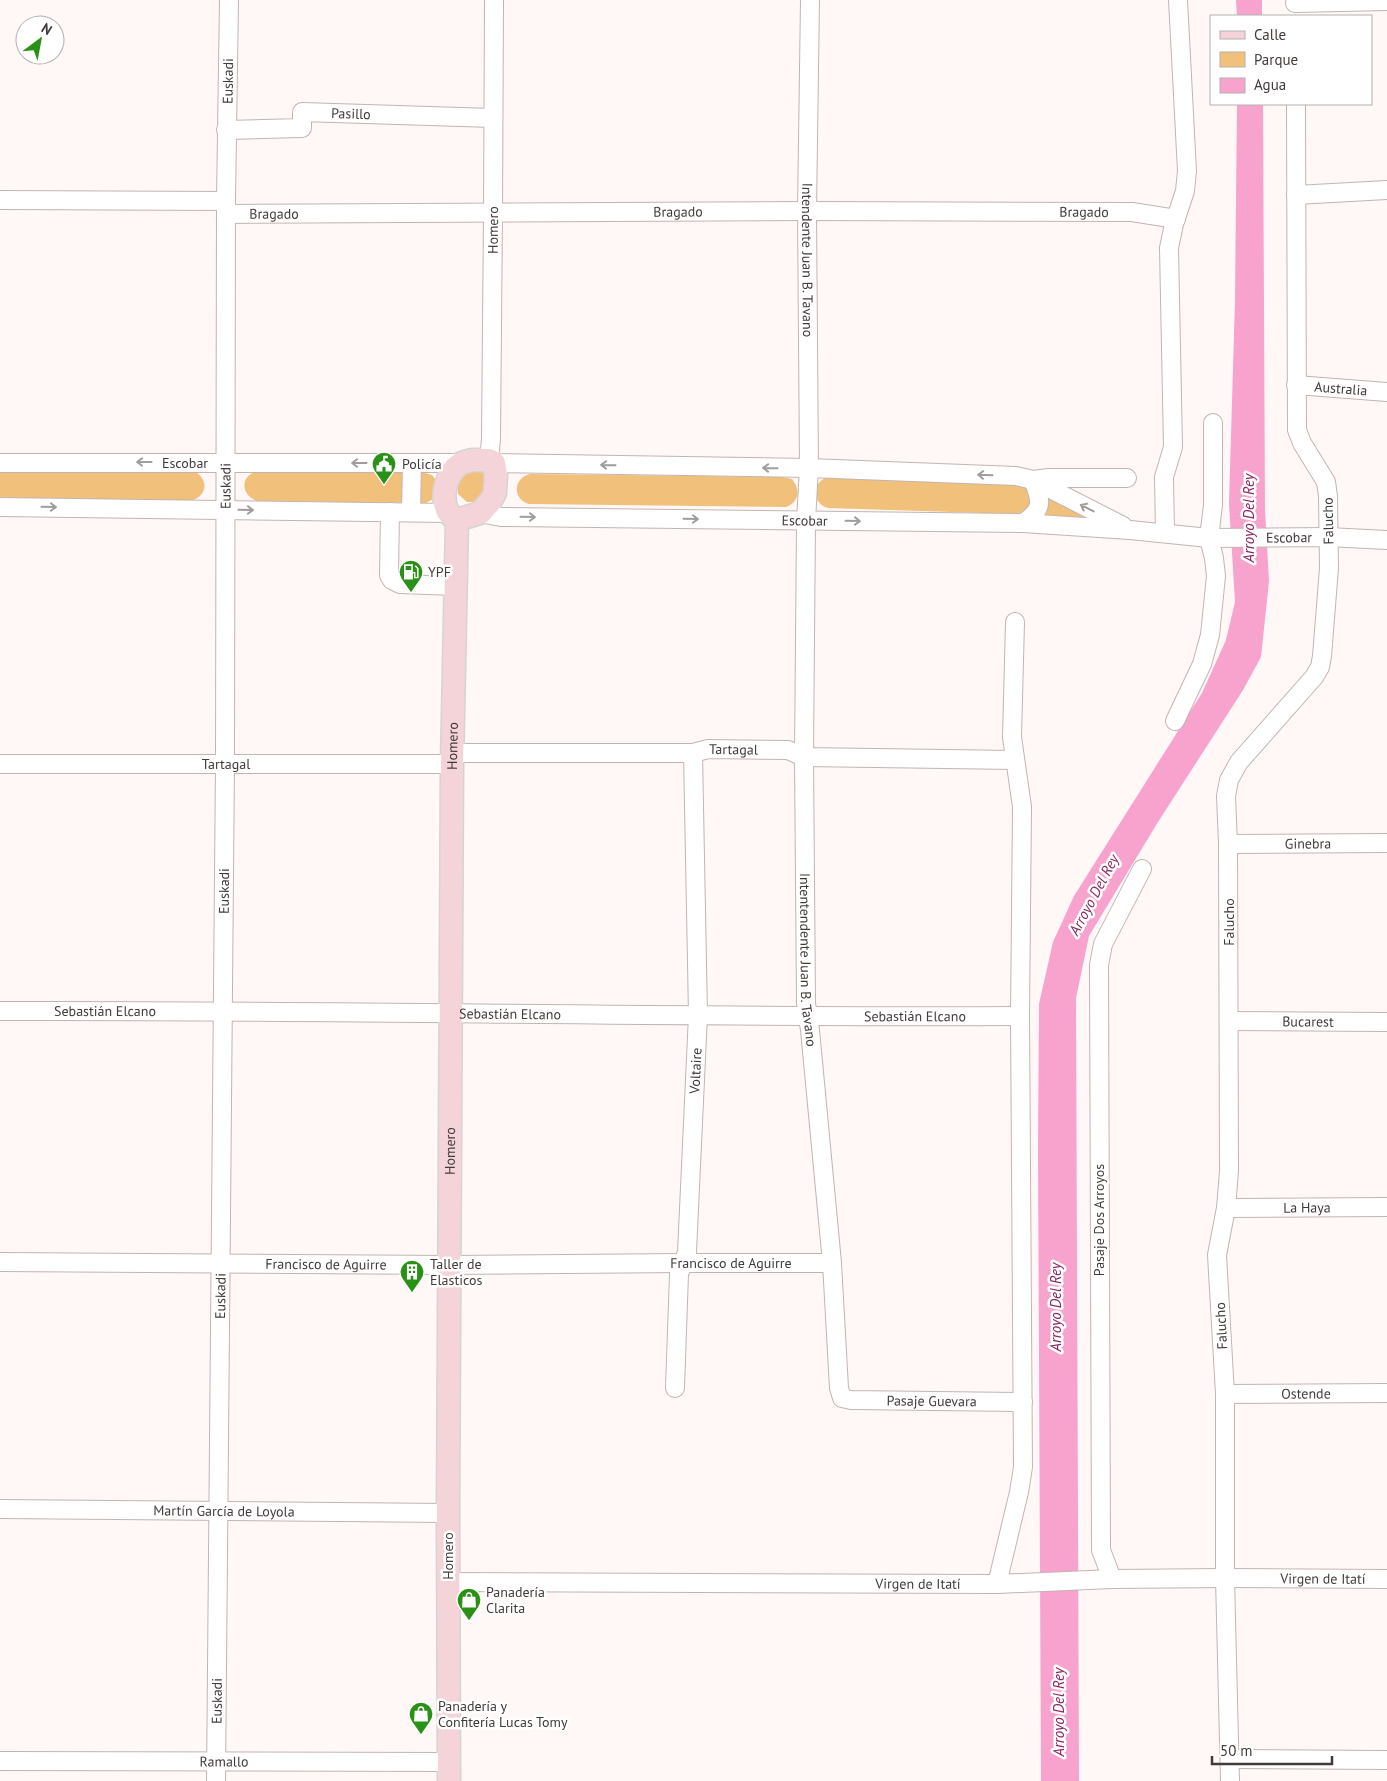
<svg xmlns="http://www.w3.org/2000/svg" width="1387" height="1781" font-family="'PT Sans',sans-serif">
<rect width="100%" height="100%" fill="#fff8f7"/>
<!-- green -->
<path fill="#f1c17b" d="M0 469 194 471C208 478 208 495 193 500H0Z
M479 469 487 476 490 481 479 502H467L458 494 457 482 463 472Z
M258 471 422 472 432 475 438 483 435 498 426 503 257 501C240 495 240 475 258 471Z
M530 474 782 477 792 479C801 490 799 502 786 507L529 504C512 499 513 478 530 474Z
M829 477 1015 483C1019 485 1024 485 1027 488 1039 499 1027 513 1014 514L828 508C811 503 811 481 829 477Z
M1044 493C1064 507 1084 517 1107 524L1038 516Z"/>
<!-- water -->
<path fill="#f8a2ce" d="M1236 0H1262V16H1237Z
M1237 104H1263L1265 510 1269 581 1261 657 1243 690 1158 822 1089 936 1076 998 1079 1781H1041L1038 1149 1039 1004 1053 942 1074 896 1202 693 1226 640 1235 602 1229 503 1235 300Z"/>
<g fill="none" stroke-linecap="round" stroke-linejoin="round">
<defs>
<g id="minor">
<path id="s1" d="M810 0 807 211 809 468 806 521 804 757 806 1003 810 1030 832 1263 839 1388 842 1398 851 1400 1023 1402"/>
<path d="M1295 3 1387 1"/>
<path id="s2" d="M226 130 302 128V112L493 118"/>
<path d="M1296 195 1387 190"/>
<path d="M0 200 226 201"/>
<path id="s3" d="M226 214 807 211 1132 212 1176 219"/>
<path id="s4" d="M1296 385 1387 392"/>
<path id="s5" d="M489 460 491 439 493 213 494 0"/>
<path id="s6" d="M0 463H460"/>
<path d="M494 463 809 468 1016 476 1033 480 1123 526"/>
<path d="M1033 480 1049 478H1127"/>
<path d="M0 507 448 513"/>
<path d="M390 512 389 575 392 580 400 584 456 586"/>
<path d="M411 512 412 463"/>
<path id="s7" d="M480 513 501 517 1023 523 1130 530 1209 538 1328 537 1387 540"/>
<path d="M1023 523C1043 510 1042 502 1033 480"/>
<path d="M1165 533 1164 477 1173 447 1169 248 1174 224 1185 191 1187 171 1178 0"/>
<path d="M1175 721 1202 664 1210 635 1216 576 1214 558 1209 538 1213 505V423"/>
<path id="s8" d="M453 753H693L708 749 788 750 804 757 1015 760"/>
<path id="s9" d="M0 764H452"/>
<path id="s10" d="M1228 844 1387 843"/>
<path id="s11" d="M0 1011C340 1010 680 1018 1020 1016"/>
<path id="s12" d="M1229 1021 1387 1022"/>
<path id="s13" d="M1226 1208 1387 1207"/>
<path id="s14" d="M0 1262 450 1265 683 1263H832"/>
<path id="s15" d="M675 1388 679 1274 687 1252 698 1015 693 753"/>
<path id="s16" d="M1225 1394 1387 1393"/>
<path id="s17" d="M0 1509 448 1513"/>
<path d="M1112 1579 1101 1550 1099 965 1103 944 1142 869"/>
<path id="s18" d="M448 1582 997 1584 1112 1579 1225 1578 1387 1579"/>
<path d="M997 1584 1019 1492 1023 1467 1020 1016 1022 807 1012 737 1015 622"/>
<path d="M1230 1759 1387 1760"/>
<path id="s19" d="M0 1761 449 1762"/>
<path id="s20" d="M216 1781 225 763 226 201 229 0"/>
<path d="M1230 1781 1225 1578V1394L1217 1255 1226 1208 1229 1171 1228 844 1226 796 1229 780 1239 762 1314 677 1320 667 1322 656 1329 568 1328 496 1326 482 1302 443 1297 430 1296 104"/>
</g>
<g id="major">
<path d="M472 460H489L494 463 496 475 495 493 490 502 480 513 457 520C454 518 450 515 448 512 440 497 446 473 460 464 463 462 468 461 472 460Z"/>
<path id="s21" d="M449 1781 448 1513 452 764 457 520"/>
</g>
</defs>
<!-- minor casing -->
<use href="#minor" stroke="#c3b4b1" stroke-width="20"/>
<!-- major casing -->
<use href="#major" stroke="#d5d4d4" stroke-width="25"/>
<!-- minor -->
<use href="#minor" stroke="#fff" stroke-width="18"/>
<!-- major -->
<use href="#major" stroke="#f5d4d9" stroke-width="22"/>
</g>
<!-- one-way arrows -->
<defs><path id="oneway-shaft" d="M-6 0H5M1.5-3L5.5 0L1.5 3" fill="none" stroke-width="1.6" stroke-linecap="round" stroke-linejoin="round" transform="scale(1.25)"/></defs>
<g stroke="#a09d9c">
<use href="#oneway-shaft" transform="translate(144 462) rotate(180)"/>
<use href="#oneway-shaft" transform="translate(359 463) rotate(-180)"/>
<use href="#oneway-shaft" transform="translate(608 465) rotate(-179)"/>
<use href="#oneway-shaft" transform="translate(770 468) rotate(-179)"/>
<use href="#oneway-shaft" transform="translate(985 475) rotate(-178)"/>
<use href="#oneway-shaft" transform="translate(49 507) rotate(1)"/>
<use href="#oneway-shaft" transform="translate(1087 508) rotate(-153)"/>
<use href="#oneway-shaft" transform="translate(246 510) rotate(1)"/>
<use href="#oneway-shaft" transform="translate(528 517) rotate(1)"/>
<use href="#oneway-shaft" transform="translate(691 519) rotate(1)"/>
<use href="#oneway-shaft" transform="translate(853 521) rotate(1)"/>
</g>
<!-- icons -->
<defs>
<symbol id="civic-pin" viewBox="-11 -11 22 30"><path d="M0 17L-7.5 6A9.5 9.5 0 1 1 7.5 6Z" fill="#299115" stroke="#fff"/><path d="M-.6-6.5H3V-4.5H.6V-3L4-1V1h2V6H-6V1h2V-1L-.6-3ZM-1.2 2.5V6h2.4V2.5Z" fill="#fff"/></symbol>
<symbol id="fuel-pin" viewBox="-11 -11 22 30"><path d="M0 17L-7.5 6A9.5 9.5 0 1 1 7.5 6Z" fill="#299115" stroke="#fff"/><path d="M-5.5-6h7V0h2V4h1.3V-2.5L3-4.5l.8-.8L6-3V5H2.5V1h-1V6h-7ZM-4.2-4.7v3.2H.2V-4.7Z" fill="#fff"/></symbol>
<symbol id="building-pin" viewBox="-11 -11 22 30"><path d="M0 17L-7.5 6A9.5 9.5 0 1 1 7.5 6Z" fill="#299115" stroke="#fff"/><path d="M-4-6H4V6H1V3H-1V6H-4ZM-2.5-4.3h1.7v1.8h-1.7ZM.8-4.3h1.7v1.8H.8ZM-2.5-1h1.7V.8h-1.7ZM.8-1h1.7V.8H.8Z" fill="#fff"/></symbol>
<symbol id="shop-pin" viewBox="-11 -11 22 30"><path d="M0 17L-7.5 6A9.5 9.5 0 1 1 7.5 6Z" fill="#299115" stroke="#fff"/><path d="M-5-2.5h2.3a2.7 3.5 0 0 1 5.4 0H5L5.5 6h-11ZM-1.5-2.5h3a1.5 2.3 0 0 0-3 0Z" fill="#fff"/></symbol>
</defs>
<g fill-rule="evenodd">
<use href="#civic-pin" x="370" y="450" width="28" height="38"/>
<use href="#fuel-pin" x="397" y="558" width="28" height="38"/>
<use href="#building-pin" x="398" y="1258" width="28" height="38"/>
<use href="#shop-pin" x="455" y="1586" width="28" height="38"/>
<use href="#shop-pin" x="407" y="1700" width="28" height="38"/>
</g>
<g text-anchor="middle" stroke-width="5" stroke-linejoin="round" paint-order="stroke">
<!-- street labels -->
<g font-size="14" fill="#413b3a" stroke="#fff">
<text dy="5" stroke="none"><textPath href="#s20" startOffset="1700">Euskadi</textPath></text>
<text dy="5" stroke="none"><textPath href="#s2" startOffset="141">Pasillo</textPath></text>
<text dy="5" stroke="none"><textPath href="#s3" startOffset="452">Bragado</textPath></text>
<text dy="5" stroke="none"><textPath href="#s3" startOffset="858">Bragado</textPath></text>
<text dy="5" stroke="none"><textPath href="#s3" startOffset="48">Bragado</textPath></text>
<text dy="5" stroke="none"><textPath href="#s5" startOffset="230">Homero</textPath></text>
<text dy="5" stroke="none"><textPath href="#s1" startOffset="260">Intendente Juan B. Tavano</textPath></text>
<text dy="5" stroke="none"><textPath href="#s4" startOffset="45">Australia</textPath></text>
<text dy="5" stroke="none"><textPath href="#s6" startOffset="185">Escobar</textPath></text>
<text dy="5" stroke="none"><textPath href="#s20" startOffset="1295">Euskadi</textPath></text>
<text dy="5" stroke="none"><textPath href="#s7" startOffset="325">Escobar</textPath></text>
<text transform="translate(1328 521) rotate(-91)" y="5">Falucho</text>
<text dy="5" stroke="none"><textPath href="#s7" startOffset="810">Escobar</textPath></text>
<text dy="5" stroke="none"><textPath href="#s21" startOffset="1035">Homero</textPath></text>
<text dy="5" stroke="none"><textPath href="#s8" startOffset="281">Tartagal</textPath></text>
<text dy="5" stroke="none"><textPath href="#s9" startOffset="226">Tartagal</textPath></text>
<text dy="5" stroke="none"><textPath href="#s10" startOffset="80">Ginebra</textPath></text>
<text dy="5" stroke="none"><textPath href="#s20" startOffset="890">Euskadi</textPath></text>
<text transform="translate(1229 922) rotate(-90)" y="5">Falucho</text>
<text dy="5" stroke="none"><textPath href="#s1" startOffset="960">Intentendente Juan B. Tavano</textPath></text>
<text dy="5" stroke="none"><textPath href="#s11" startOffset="105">Sebastián Elcano</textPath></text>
<text dy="5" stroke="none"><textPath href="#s11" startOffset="510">Sebastián Elcano</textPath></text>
<text dy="5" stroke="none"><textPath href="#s11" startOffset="915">Sebastián Elcano</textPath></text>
<text dy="5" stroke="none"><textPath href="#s12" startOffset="79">Bucarest</textPath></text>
<text dy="5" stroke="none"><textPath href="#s15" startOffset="319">Voltaire</textPath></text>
<text dy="5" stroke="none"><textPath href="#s21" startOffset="630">Homero</textPath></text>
<text dy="5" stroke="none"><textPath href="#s13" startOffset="81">La Haya</textPath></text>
<text transform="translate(1099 1220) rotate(-90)" y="5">Pasaje Dos Arroyos</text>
<text dy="5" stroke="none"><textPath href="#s14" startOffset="731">Francisco de Aguirre</textPath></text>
<text dy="5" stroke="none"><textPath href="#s14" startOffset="326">Francisco de Aguirre</textPath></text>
<text dy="5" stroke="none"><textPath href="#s20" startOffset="485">Euskadi</textPath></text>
<text transform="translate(1221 1326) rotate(-93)" y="5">Falucho</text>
<text dy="5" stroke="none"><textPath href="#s16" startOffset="81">Ostende</textPath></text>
<text dy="5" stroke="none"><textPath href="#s1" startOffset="1490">Pasaje Guevara</textPath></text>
<text dy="5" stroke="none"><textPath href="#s17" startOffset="224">Martín García de Loyola</textPath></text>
<text transform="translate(448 1556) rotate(-90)" y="5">Homero</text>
<text dy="5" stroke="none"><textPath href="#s18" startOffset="875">Virgen de Itatí</textPath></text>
<text dy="5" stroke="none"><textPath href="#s18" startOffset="470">Virgen de Itatí</textPath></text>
<text dy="5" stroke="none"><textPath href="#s20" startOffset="80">Euskadi</textPath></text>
<text dy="5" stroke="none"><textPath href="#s19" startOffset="224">Ramallo</textPath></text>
</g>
<!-- poi labels -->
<g font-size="14" fill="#413b3a" stroke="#fff" text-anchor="start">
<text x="402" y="469">Policía</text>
<text x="428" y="577">YPF</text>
<text x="430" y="1269">Taller de<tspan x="430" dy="16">Elasticos</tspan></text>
<text x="486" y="1597">Panadería<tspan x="486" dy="16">Clarita</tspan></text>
<text x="438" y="1711">Panadería y<tspan x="438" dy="16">Confitería Lucas Tomy</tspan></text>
</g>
<!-- water labels -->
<g font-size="15" font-style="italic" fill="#8a2862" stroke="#fff">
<text transform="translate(1249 518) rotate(-90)" y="5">Arroyo Del Rey</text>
<text transform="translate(1094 895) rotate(-62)" y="5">Arroyo Del Rey</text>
<text transform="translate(1056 1307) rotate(-90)" y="5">Arroyo Del Rey</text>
<text transform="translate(1059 1712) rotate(-90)" y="5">Arroyo Del Rey</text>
</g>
</g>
<!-- legend -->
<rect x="1210" y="15" width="162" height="90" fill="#ffffff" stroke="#b3b1b0"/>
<rect x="1220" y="31" width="25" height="8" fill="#f5d4d9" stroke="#b3b1b0"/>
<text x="1254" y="40" font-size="15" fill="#413b3a">Calle</text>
<rect x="1220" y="52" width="25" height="15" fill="#f1c17b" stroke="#b3b1b0"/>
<text x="1254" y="65" font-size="15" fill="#413b3a">Parque</text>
<rect x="1220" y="78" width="25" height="15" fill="#f8a2ce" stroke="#b3b1b0"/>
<text x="1254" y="90" font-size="15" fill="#413b3a">Agua</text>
<!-- north arrow -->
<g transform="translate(40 40) rotate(32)"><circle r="24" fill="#ffffff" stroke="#b3b1b0"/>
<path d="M0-4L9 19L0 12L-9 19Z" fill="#299115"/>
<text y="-8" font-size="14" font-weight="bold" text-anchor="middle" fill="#413b3a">N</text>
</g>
<!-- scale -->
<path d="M1212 1756v8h120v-8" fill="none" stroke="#413b3a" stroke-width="2.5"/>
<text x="1220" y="1756" font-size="15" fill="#413b3a" stroke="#ffffff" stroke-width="4" paint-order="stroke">50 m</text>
</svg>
